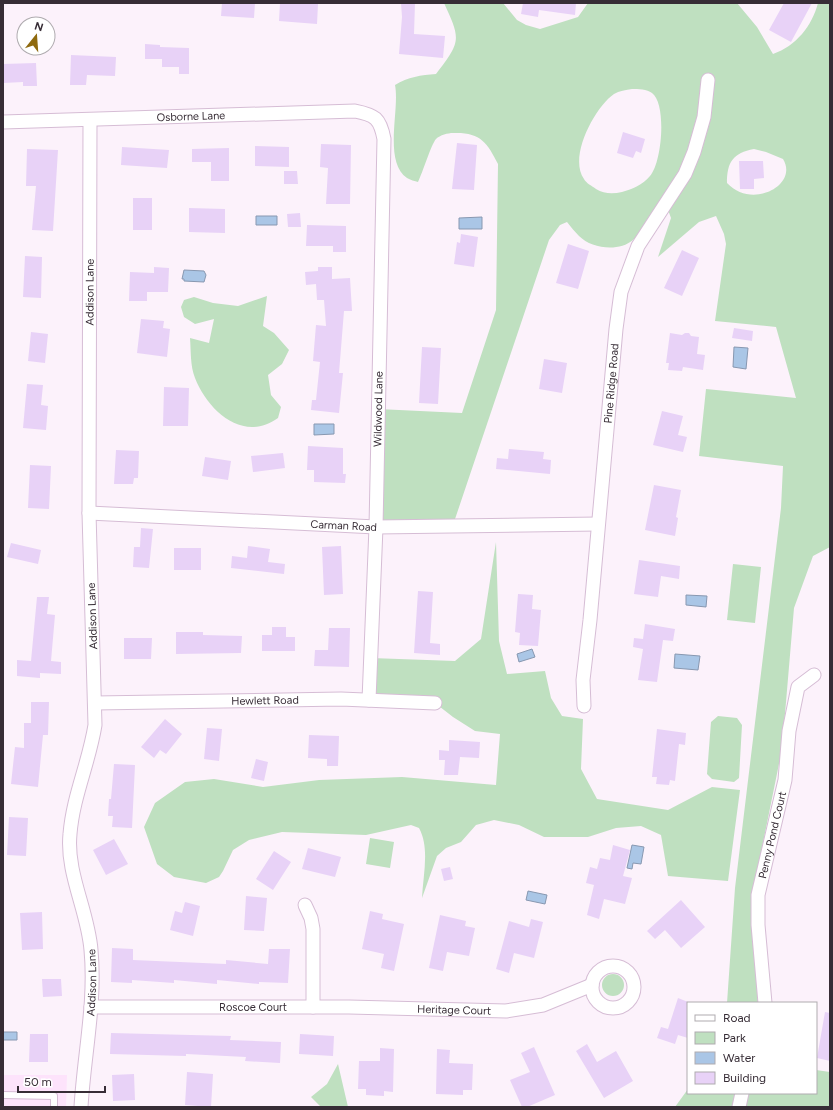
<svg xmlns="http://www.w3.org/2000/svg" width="833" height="1110" font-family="Figtree,sans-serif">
<rect width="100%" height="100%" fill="#fcf2fb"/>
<!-- built -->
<path fill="#fde3fb" d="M3 1075H67L66 1107H3Z"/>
<!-- green -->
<path fill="#bfe0c0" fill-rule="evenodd" d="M444 3H503L517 20 526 25 540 29 578 17 588 3H737L757 27 773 54C796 46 812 26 818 3H830V547L813 556 794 608 782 749 752 897 758 1003H727L735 888 781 508 783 466 699 456 706 389 796 398 776 327 715 321 726 244 724 234 716 216 699 222 658 257 671 218 663 196C653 209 646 228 633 240 619 252 592 249 579 236 575 232 571 227 567 222L560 225 549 240 453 525 376 527 378 409 462 413 496 310 498 164C487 142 480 132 453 133 448 133 440 135 436 139 431 145 423 172 418 182 415 181 410 180 407 178 383 161 400 110 395 85 408 77 421 75 436 74 461 41 461 40 444 3ZM632 89C638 89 647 89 652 93 667 104 662 163 650 176 642 185 633 189 622 192 613 194 604 194 596 189 592 186 586 183 584 179 568 157 595 107 614 94 619 91 626 90 632 89ZM754 149 766 152 783 159C799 185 752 210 727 183 727 162 733 153 754 149Z
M267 296 263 326 274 333 289 350 282 364 268 375 271 395 281 407 278 418C243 443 208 411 195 378 190 366 191 350 190 338L209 343 214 319 195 324 184 317 181 307 184 300 194 297 213 303 238 306Z
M496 542 499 641 507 674 545 671 551 698 562 716 583 719 581 769 597 799 668 810 712 787 740 790 728 881 668 876 661 835 641 826 616 828 588 837H544L519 825 494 820 476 825 461 842 446 848 437 856 422 898C423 875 430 848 419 828L411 825 366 835 282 832 249 840 233 850 223 871 219 877 206 883 174 877 157 864 144 827 155 803 185 782 214 779 263 787 319 780 402 777 496 785 500 734 475 731 453 717 435 703 369 700 371 658 455 661 481 639Z
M733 564 761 567 755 623 727 620Z
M718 716 737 718 742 725 739 778 734 782 712 779 707 774 711 722Z
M370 838 394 842 390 868 366 864Z
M602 985a11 11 0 1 1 22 0a11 11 0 1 1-22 0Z
M338 1064 348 1107H321L311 1097 327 1084Z
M816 1070 830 1072V1107H675L688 1089V1093H816Z"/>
<!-- water -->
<path fill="#aac6e6" stroke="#8898b1" d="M256 216H277V225H256Z
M482 217V229H459V218Z
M184 270 204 271 206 275 204 282 184 281V279H182Z
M734 347 748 348 746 369 733 367Z
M314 424H334V434L314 435Z
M686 595 707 596 706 607 686 605Z
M532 649 535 657 519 662 517 654Z
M675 654 700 656 698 670 674 668Z
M632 845 644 847 641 864 633 863 632 869 627 868Z
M528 891 547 895 545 904 526 900Z
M3 1032H17V1040H3Z"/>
<!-- building -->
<path fill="#e8d2f7" d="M222 3H255L254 18 221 16Z
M280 3 318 4 317 24 279 21Z
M401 3H415L414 34 445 36 443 58 399 54 402 17Z
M523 3H576L575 15 539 10 538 17 521 14Z
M784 3H812L791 42 769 30Z
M145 44 160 45V47L189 48V74H179V67H162V59H145Z
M71 55 116 57 115 76 87 75 86 85H70Z
M36 63 37 86H23V82L3 83V64Z
M623 132 645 139 641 153 636 151 633 158 617 153Z
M457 143 477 145 474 190 452 189Z
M321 144 351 145 350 204H326L328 168 320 167Z
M255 146 289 147V167L255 166Z
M122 147 169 150 167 168 121 165Z
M229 148V181H211V162H192V149Z
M27 149 58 150 53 231 32 230 36 186H26Z
M739 161H763L764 178 754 179V189H740Z
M284 171H297L298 184H284Z
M133 198H152V230H133Z
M189 208 225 209V233L189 232Z
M300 213 301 227H288L287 214Z
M307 225 346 226V252H333V246H306Z
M461 234 478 237 474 267 454 264 457 242 460 243Z
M568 244 589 251 578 289 556 283Z
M682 250 699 258 682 296 664 288Z
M25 256 42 257 41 298 23 297Z
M154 267 169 268 168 292H147V301H129L130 272 154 273Z
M318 267H332V279L350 278 352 311H344L339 373H343L339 413 311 410 312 400H316L320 362 313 361 316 325 326 326 324 300H317L316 284 306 285 305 272 318 271Z
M141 319 164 321 163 328 170 329 167 357 137 353Z
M734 328 753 331 752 341 732 338Z
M31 332 48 334 45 363 28 361Z
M670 333 682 335 685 333H689L691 336 699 337 697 354 705 355 703 370 683 367 682 371 668 370 669 363H666Z
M422 347 441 348 438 404 419 403Z
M544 359 567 363 562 393 539 389Z
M27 384 43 385 41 405 48 406 46 430 23 428Z
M164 387 189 388 188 426H163Z
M662 411 683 416 678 435 687 437 683 452 653 445Z
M308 446 343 448V474H346L345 483 314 482V470H307Z
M509 449 544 452 543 459 551 460 550 474 496 469 497 458 508 459Z
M116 450 139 451 138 478H134L133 484H114Z
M283 453 285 468 253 472 251 456Z
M205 457 231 461 228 480 202 476Z
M30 465 51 466 49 509 28 508Z
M654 485 681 490 676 517 678 518 675 536 645 530Z
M141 528 153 529 149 568 133 567 134 547H140Z
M11 543 41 550 38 564 7 557Z
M248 546 270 549 268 562 285 564 284 574 231 568 232 556 247 558Z
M341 546 343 594 324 595 322 547Z
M174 548H201V570H174Z
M639 560 680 566 679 579 661 576 658 597 634 594Z
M418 591 433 592 430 643 440 644V655L414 653Z
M518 594 533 595 532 609 541 610 538 646 519 645 520 633 515 632Z
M37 597H49L47 614 55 615 51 661 61 662V674L40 673V678L17 676V660L31 661Z
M645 624 675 629 673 641 663 640 657 682 638 680 643 649 633 647 634 638 643 639Z
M272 627H286V637H295V651H262V635H272Z
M329 628H350L349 667 314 666 315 650H328Z
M176 632H203V635L242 636 241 653 176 654Z
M124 638H152L151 659H124Z
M31 702H49L48 735H43L38 787 11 784 15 747 24 748V723H31Z
M165 719 182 734 166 754 160 750 154 758 141 747Z
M207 728 222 729 219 761 204 759Z
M657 729 686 733 685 745 679 744 675 781 670 780 669 785 656 784 657 777H652Z
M309 735 339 736 338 766H327V759L308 758Z
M449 740 480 742 479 758 460 757 458 775H444L445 760H439V750L449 751Z
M256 759 268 762 264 781 251 778Z
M114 764 135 765 132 828 112 827 113 816H108L109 799H111Z
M9 817 28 818 26 856 7 855Z
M114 839 128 864 106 875 93 850Z
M613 845 630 850 623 876 632 878 625 904 604 899 599 919 587 915 594 885 586 883 590 867 597 869 600 858 610 860Z
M308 848 341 857 335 877 302 869Z
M274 851 291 862 273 890 256 879Z
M450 867 453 879 444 881 441 869Z
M246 896 267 898 264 931 244 930Z
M681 900 705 927 681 948 665 930 655 939 647 931Z
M185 902 200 906 193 936 170 930 175 911 182 913Z
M370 911 383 914 382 919 404 924 394 971 381 968 384 954 362 949Z
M42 912 43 949 22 950 20 913Z
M440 915 466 921 465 926 475 928 469 956 447 952 443 971 429 968Z
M531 919 543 922 534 958 514 953 509 973 496 969 509 921 529 927Z
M112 948 133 949V960L226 964V960L268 964 269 949H290L288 983 259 982V984L217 980V984L174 980V983L132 980V983L111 982Z
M42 979H61L62 996 43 997Z
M678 998 688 1002V1038L678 1035 675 1044 657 1038 661 1027 668 1029Z
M825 1012 830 1013V1061L817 1058Z
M111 1033 231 1036 230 1040 281 1042 280 1063 245 1061 246 1057 186 1054V1056L110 1054Z
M30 1034H48V1062H29Z
M300 1034 334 1036 333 1056 299 1054Z
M587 1044 597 1062 616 1051 633 1081 604 1098 576 1051Z
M534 1047 555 1095 527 1107H522L510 1080 530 1072 521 1053Z
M380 1048 394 1049 393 1092 384 1091V1096L366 1095V1089H358L359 1061H380Z
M437 1049 450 1050 449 1063 473 1064 472 1090H463V1095L436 1094Z
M187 1072 213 1074 211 1107 185 1105Z
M134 1074 135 1100 113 1101 112 1075Z"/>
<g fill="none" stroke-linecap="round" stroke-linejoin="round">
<defs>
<path id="service" d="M3 1095 54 1096V1107"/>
<g id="minor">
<path id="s1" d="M3 122 355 111C375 115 380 118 384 139L376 527 369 700"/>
<path id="s2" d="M89 513 376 527 598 524"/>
<path id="s3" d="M95 703 341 699 435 703"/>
<path id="s4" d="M584 706 583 680 590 620 616 329 621 292 638 246 685 174 694 152 704 117 708 80"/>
<path d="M305 905 311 918 313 929V1007"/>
<circle cx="613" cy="987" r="21"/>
<path id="s5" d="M765 1003 758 925V895L785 780 789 731 798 687 814 675"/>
<path id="s6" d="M91 1007H349L506 1011 543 1005 592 985"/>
<path id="s7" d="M81 1107C84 1055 96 1002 91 950 88 911 66 873 70 834 73 796 89 763 95 725L89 513 90 120"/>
<path d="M739 1107 742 1093"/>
</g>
</defs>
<!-- service casing -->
<use href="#service" stroke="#d6bdd5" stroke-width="8"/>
<!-- minor casing -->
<use href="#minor" stroke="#d6bdd5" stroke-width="15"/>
<!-- service -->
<use href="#service" stroke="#fff" stroke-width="6"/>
<!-- minor -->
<use href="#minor" stroke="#fff" stroke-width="13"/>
</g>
<g text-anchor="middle" stroke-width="4" stroke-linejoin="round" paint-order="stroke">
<!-- street labels -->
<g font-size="11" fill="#372d36" stroke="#fff">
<text dy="4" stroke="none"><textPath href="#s1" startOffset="188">Osborne Lane</textPath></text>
<text dy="4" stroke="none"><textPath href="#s7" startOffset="821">Addison Lane</textPath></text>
<text dy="4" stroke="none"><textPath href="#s4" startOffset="324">Pine Ridge Road</textPath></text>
<text transform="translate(378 409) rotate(-89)" y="4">Wildwood Lane</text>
<text dy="4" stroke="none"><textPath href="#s2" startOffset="255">Carman Road</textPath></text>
<text transform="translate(92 616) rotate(-92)" y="4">Addison Lane</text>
<text dy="4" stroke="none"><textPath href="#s3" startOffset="170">Hewlett Road</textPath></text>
<text dy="4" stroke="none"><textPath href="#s5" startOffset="170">Penny Pond Court</textPath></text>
<text dy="4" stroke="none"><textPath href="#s7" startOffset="125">Addison Lane</textPath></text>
<text dy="4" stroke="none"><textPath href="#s6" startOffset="162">Roscoe Court</textPath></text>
<text dy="4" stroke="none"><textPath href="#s6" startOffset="363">Heritage Court</textPath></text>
</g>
</g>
<!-- border -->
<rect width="833" height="1110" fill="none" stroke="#372d36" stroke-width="8"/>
<!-- legend -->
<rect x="687" y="1002" width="130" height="92" fill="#ffffff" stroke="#afabaf"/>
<rect x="695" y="1015" width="20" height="6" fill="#ffffff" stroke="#afabaf"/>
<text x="723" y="1022" font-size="12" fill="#372d36">Road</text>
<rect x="695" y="1032" width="20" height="12" fill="#bfe0c0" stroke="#afabaf"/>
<text x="723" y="1042" font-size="12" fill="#372d36">Park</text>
<rect x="695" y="1052" width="20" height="12" fill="#aac6e6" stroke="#afabaf"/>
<text x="723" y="1062" font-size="12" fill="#372d36">Water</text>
<rect x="695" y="1072" width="20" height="12" fill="#e8d2f7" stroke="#afabaf"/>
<text x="723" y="1082" font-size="12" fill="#372d36">Building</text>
<!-- north arrow -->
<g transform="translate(36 36) rotate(17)"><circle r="19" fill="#ffffff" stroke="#afabaf"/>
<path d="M0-3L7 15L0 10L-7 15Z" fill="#8f6a0f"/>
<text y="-6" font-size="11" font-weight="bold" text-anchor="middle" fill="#372d36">N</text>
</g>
<!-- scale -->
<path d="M18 1086v6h87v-6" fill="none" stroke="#372d36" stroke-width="2"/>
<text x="24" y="1086" font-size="12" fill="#372d36" stroke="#ffffff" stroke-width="3" paint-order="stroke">50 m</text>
</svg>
